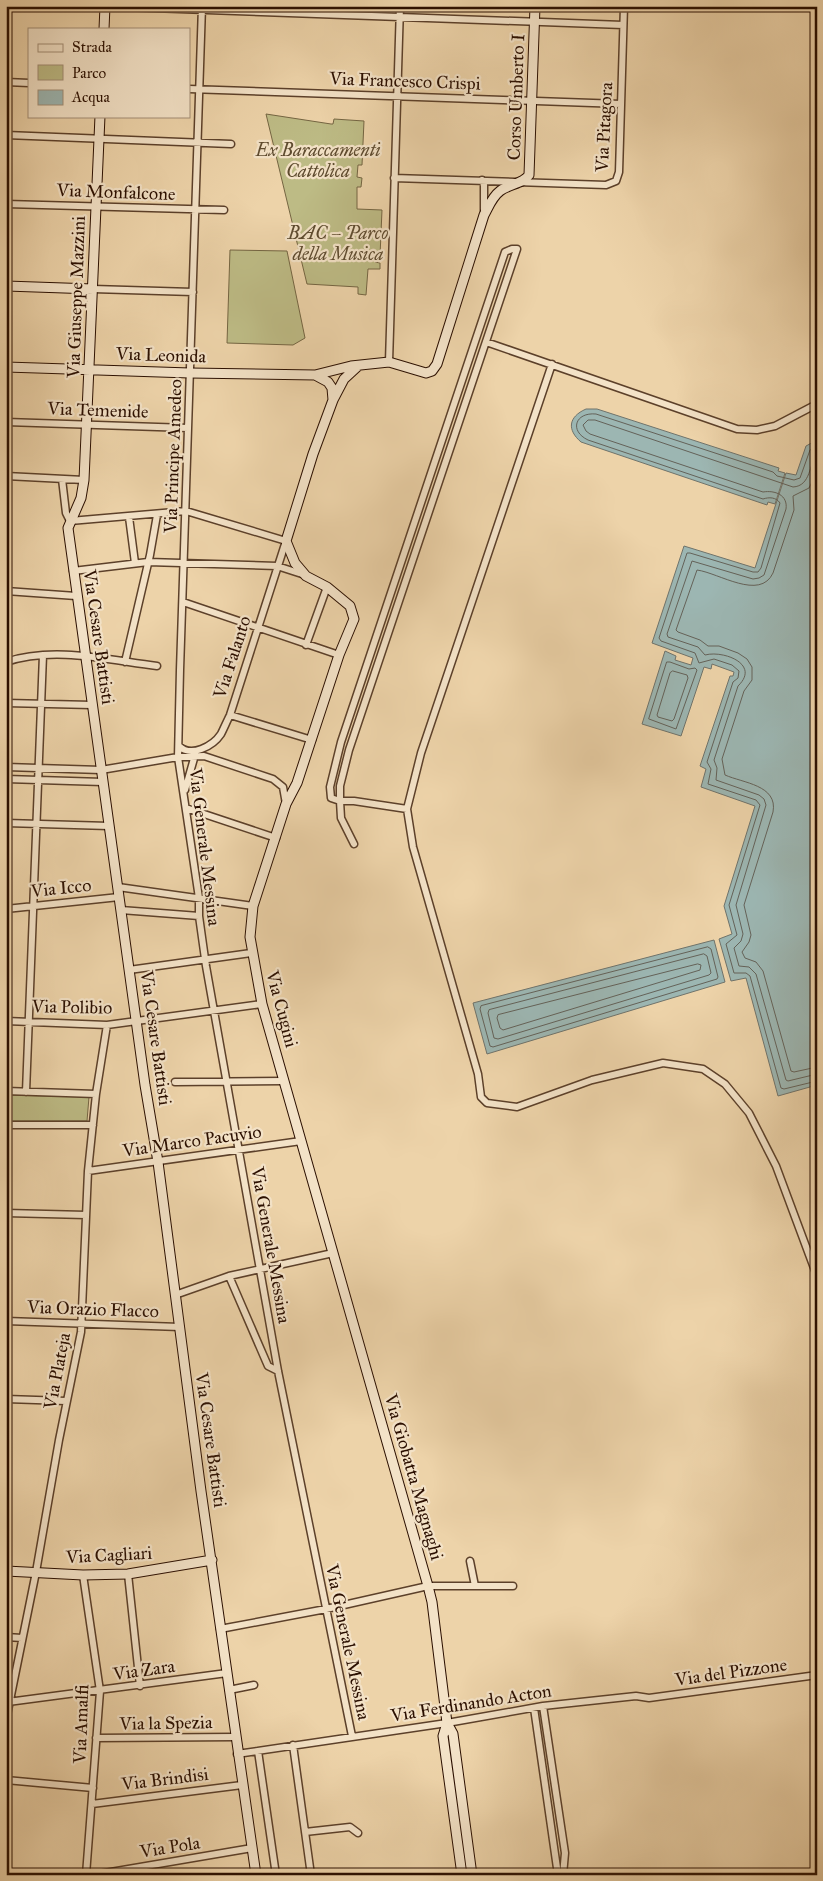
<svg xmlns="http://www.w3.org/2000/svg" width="823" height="1881" font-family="'IM FELL Great Primer',serif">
<rect width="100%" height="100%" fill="#edd3a9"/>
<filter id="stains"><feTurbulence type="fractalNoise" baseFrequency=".004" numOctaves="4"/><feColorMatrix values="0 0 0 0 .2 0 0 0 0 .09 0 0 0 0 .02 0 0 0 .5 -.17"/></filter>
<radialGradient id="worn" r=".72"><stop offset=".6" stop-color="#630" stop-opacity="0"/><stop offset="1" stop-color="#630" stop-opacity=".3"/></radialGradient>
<!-- green -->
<path fill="#bdbb85" stroke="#746542" d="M266 114 331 124H333L334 119 364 121 362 165H358L357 177 362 178 361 187H357V209L382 210 380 256H375V262L380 263V269H368L366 295 358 294V287L307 284Z
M230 250 287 251 305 338 293 345 227 343Z
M6 1095 89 1097 87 1121H6Z"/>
<!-- water -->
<path fill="#9cb6b2" stroke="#6f736b" d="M586 409H597L779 468 778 471 785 473 775 504 768 502 767 505 581 442C567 430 568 417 586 409Z
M817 440V1085L778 1096 746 978 731 981 719 939 732 934 724 906 755 806 701 787 706 769 700 766 730 676H733L734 672 712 664 711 669 704 667 681 736 642 724 665 651 676 656 675 660 691 665 693 658 652 643 684 546 755 568 786 473 796 475 806 446Z
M714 940 725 982 487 1054 473 1003Z"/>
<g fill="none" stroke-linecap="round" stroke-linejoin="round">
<!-- shore -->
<path stroke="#646259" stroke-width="1" d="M817 445 810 450 800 478 794 480 777 476 773 472 596 414C575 412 569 431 588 440L763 499C769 497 776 497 780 503L761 568 758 572H753L690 553H687L659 638 661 641 695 653 699 663 714 659 732 665 739 671 738 678 733 682 707 762 711 769 708 784 756 800 760 805 729 905 737 935 726 944 734 973H746L750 976 781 1088 784 1089 817 1081
M817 453C809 464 811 486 793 487L595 420H588L583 425 586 431 590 434 763 492C775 490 788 495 786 509L764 575 759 578 753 579 692 561 667 634 668 637 698 647 705 655C723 650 761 664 738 686L714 760 717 768 716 780 759 795 764 799 766 805 736 905 743 934 741 941 734 948 739 966 749 967 756 974 786 1080 788 1081 817 1074
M817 472 809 488 793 496 794 510 773 573C760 601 719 573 697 570L676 630 678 632 700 640 708 646H719L738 653 747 659 752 667V680L744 691 722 759 725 775C743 783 778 785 773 812L744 905 751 935 749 942 742 952 745 958 756 962 763 971 791 1071 794 1072 817 1067
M667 662H670L689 669 695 668 697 670 676 729 649 719Z
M673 671 687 675 688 678 674 719 672 721 658 717 657 715 670 673Z
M708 947 711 949 718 977 717 979 493 1047 490 1046 480 1009 481 1006Z
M704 954 707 956 711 973 709 975 498 1039 494 1038 488 1013 489 1010Z
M698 964 701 965 700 970 503 1030 500 1028 497 1018 498 1015Z"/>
<defs>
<path id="street" d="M95 6 623 25
M202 6 180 670 178 757 199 898V916L206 966 278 1371 352 1736
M6 82 29 83
M189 89 621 104
M6 135 231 144
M394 178 606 185 616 181 619 172 624 6
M482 180 484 185V211
M6 204 224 210
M512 249H517L349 750 340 786V801L331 798 330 787 341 742 505 252Z
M93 289 193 292
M486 342 737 429 757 430 775 426 817 404
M389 362 400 6
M552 364 421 753 407 809 413 847 478 1074 481 1097 487 1103 517 1107 592 1080 663 1063 703 1069 725 1084 749 1113 776 1166 817 1276
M6 422 188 428
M6 476 84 480
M62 479 66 513 70 521 186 511 286 541 230 715C227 721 224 728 221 734 213 746 191 758 179 746
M129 517 135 563
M73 571 148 562 277 566 305 575
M6 591 76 596
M183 602 339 655
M306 645 327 587
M6 662C54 646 108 660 157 666
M125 662 150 555 157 515
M6 703 92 705
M230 715 312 740
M6 767 101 770 178 757 204 756 273 779 283 787 286 804
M6 779 103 782
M185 790 195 755
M186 808 276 838
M6 823 109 826
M354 844 341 818 340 801H354L407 809
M118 887 253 906
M6 909 119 897
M121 910 199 916
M129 970 251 953
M6 1021 107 1025 262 1004
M175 1082 284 1081
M6 1091 96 1094
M26 1092 43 655
M6 1125H93
M88 1171 301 1141
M6 1213 86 1215
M229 1276 268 1366 278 1371
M175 1295 229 1276 333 1253
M6 1321 180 1327
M6 1399 66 1401
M470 1561 475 1586
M128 1574 140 1686
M83 1575 100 1691 86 1875
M220 1629 326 1609 428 1586H513
M6 1637 22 1638
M229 1690 254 1685
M8 1702 227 1673
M543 1706 565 1853 563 1875
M534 1708 558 1875
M6 1720 36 1572 59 1440 81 1332 88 1171 96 1094 107 1025
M96 1738 235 1737
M293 1745 311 1875
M258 1751 276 1875
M237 1754 447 1723 543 1706 636 1696 649 1698 817 1675
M6 1780 93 1788
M92 1804 242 1785
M305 1832 350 1827 358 1833
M93 1875 252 1848"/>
<path id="secondary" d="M104 29 105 6
M100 116 84 480 81 498 68 528 145 1085 158 1162 201 1491 256 1875
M6 286 93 289
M6 367 190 373 315 375 351 366 389 362 426 373 432 371 437 364 484 215C489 206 492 197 500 191 509 184 523 184 529 175L535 6
M315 375 328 382 332 388 333 400 313 454 286 541 295 563 306 576 327 587 350 606 354 619 339 655 297 783 286 804 253 906 250 937 262 1004 428 1586 432 1602 447 1723 443 1736 462 1875
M333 400 344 379 357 367
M6 1571 83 1575 128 1574 212 1560
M447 1723 453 1734 472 1875"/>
</defs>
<!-- street casing -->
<use href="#street" stroke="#5c402a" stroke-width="9"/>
<!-- secondary casing -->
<use href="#secondary" stroke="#2b0f00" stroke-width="11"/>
<!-- street -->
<use href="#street" stroke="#f3e2c7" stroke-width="6"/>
<!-- secondary -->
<use href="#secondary" stroke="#f3e2c7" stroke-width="9"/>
</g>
<g text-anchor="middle" stroke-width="4.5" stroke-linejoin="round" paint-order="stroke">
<!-- street labels -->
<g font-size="18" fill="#2b0f00" stroke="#f3e2c7">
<text transform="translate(405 81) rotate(2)" y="6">Via Francesco Crispi</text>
<text transform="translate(516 97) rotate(-88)" y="6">Corso Umberto I</text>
<text transform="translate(604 127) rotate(-87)" y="6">Via Pitagora</text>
<text transform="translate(116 192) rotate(2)" y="6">Via Monfalcone</text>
<text transform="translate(76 297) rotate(-88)" y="6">Via Giuseppe Mazzini</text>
<text transform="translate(161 355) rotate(2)" y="6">Via Leonida</text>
<text transform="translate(98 410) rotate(2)" y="6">Via Temenide</text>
<text transform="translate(173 456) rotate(-88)" y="6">Via Principe Amedeo</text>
<text transform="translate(99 637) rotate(82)" y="6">Via Cesare Battisti</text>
<text transform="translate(232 657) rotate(-72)" y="6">Via Falanto</text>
<text transform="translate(205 847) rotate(83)" y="6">Via Generale Messina</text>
<text transform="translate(61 888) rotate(-6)" y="6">Via Icco</text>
<text transform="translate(72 1007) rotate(1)" y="6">Via Polibio</text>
<text transform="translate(282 1009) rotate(75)" y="6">Via Cugini</text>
<text transform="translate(156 1038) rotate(82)" y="6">Via Cesare Battisti</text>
<text transform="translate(192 1141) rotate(-8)" y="6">Via Marco Pacuvio</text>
<text transform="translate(271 1245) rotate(80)" y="6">Via Generale Messina</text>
<text transform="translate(93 1309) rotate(2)" y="6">Via Orazio Flacco</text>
<text transform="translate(57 1371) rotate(-79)" y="6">Via Plateja</text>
<text transform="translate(211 1440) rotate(82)" y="6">Via Cesare Battisti</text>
<text transform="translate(414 1477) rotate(74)" y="6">Via Giobatta Magnaghi</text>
<text transform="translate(109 1555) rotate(-3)" y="6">Via Cagliari</text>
<text transform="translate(348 1642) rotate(78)" y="6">Via Generale Messina</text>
<text transform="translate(144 1670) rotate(-8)" y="6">Via Zara</text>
<text transform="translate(731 1672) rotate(-8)" y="6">Via del Pizzone</text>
<text transform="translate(471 1703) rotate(-9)" y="6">Via Ferdinando Acton</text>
<text transform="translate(166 1723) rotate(-1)" y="6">Via la Spezia</text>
<text transform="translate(81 1724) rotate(-88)" y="6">Via Amalfi</text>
<text transform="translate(165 1779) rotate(-7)" y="6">Via Brindisi</text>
<text transform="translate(170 1847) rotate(-9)" y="6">Via Pola</text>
</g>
<!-- park labels -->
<g font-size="18" font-style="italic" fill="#5e4b2f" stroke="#f3e2c7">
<text x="318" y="156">Ex Baraccamenti<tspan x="318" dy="21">Cattolica</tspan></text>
<text x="338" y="239">BAC – Parco<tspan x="338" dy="21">della Musica</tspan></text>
</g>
</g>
<!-- margin -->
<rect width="823" height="1881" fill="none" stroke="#edd3a9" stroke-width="25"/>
<rect x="8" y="8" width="808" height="1866" fill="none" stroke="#2b0f00" stroke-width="2.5"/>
<rect x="12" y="12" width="798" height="1856" fill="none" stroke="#2b0f00"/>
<!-- legend -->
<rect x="28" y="28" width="162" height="90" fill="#f3e2c7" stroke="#a38e77"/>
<rect x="38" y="44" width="25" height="8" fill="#f3e2c7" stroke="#a38e77"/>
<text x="72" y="52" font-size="15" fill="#2b0f00">Strada</text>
<rect x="38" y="65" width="25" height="15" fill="#bdbb85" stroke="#a38e77"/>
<text x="72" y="78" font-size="15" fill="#2b0f00">Parco</text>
<rect x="38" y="90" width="25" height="15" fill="#9cb6b2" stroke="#a38e77"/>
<text x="72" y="102" font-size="15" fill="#2b0f00">Acqua</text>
<rect width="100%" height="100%" filter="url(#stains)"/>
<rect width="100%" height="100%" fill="url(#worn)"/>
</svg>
